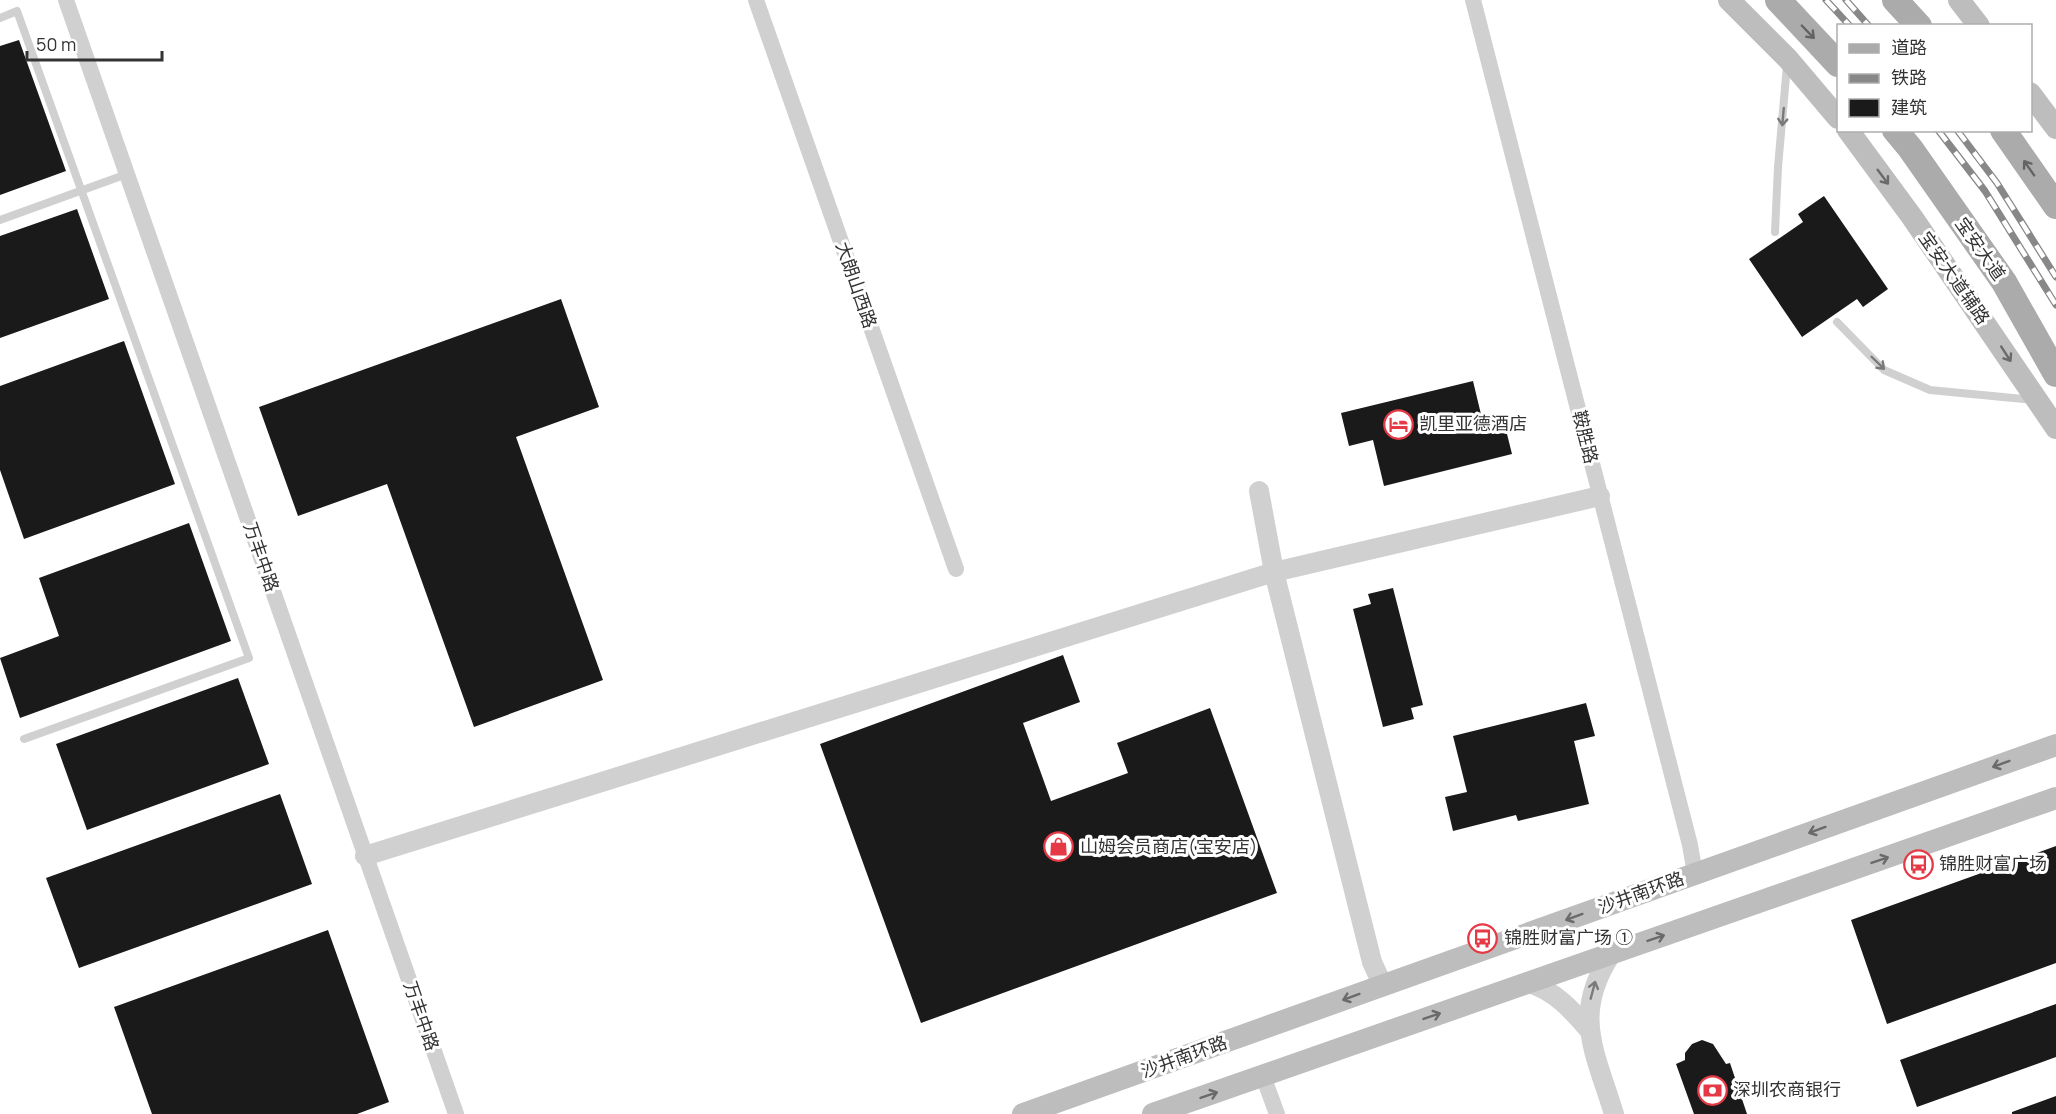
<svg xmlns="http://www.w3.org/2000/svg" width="2056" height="1114" font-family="Manrope,'Noto Sans SC',sans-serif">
<rect width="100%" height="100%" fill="#fff"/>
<!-- building -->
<path fill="#1a1a1a" d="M19 40 66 171 0 195V46Z
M1824 196 1888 289 1863 307 1857 299 1802 337 1749 259 1803 222 1798 214Z
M77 209 109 299 0 338V236Z
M561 299 599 407 516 437 603 680 474 727 387 484 298 516 259 407Z
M124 341 175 484 24 539 0 470V386Z
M1473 381 1485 431 1505 426 1512 454 1384 486 1373 440 1349 446 1341 413Z
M189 523 231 641 20 718 0 658 59 636 39 578Z
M1393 588 1423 705 1411 708 1414 719 1383 727 1353 609 1371 604 1368 594Z
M1063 655 1080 702 1023 723 1051 801 1128 773 1117 743 1210 708 1277 893 921 1023 820 744Z
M238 678 269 764 87 830 56 744Z
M1586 703 1595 736 1574 741 1589 804 1518 821 1516 815 1453 831 1445 797 1467 792 1453 736Z
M280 794 312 884 79 968 46 878Z
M2056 846V963L1887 1024 1851 920Z
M328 930 389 1102 357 1114H152L114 1007Z
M2056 1004V1057L1917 1107 1900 1060Z
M1702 1040 1713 1044 1726 1064 1730 1063 1747 1114H1694L1676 1064 1685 1060V1053L1692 1044Z
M2056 1096V1114H2012V1112Z"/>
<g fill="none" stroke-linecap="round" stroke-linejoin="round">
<!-- service -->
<path stroke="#d0d0d0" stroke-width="8" d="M0 18 17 11 249 658 24 739
M0 220 127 174
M1775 232 1778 167 1787 65
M1837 322 1884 370 1930 390 2034 400"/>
<!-- minor -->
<path stroke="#d0d0d0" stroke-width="16" d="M66 0 456 1114
M756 0 956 569
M1473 0 1690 845 1695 874
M1263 1076 1277 1114"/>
<!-- tertiary -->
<path stroke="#d0d0d0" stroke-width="20" d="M1259 491 1274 572 1372 962 1383 986
M365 856 1274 572 1600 496
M1612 953C1571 1014 1595 1051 1614 1114
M1529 983C1555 991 1572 1010 1589 1030"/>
<!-- secondary -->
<path stroke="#bdbdbd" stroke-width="22" d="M1729 0 1788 59 1838 118
M1959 0 1979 26
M2030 93 2056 128
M1848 130 1912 217 2056 428
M1023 1114 2056 745
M1153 1114 2056 798"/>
<!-- primary -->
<path stroke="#ababab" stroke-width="26" d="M1778 0 1838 64
M1895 0 1919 26
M1895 130 1910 148 2004 282 2056 374
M2003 130 2056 206"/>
<defs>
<path id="rail" d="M1826 0 1850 26
M1846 0 1869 26
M1938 130 1985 191 2056 305
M1957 130 1997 183 2056 277"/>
</defs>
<!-- rail casing -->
<use href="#rail" stroke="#888" stroke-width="7"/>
<!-- rail -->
<use href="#rail" stroke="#fff" stroke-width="4.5" stroke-dasharray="14" stroke-linecap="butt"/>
</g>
<!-- one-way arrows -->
<defs><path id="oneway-shaft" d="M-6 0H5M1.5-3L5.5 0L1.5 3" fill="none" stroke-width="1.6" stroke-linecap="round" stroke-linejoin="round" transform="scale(1.5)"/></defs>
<g stroke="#636363">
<use href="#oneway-shaft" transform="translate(1808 32) rotate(46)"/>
<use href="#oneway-shaft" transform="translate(2029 168) rotate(-125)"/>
</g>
<g stroke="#7a7a7a">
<use href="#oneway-shaft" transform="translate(1783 117) rotate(95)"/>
<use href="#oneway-shaft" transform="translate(1878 363) rotate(44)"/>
<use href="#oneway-shaft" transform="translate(1593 990) rotate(-75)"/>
</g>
<g stroke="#6a6a6a">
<use href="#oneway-shaft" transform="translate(1883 177) rotate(53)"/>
<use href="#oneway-shaft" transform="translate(2006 354) rotate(57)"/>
<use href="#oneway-shaft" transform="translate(2001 764) rotate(160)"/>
<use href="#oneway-shaft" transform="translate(1817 830) rotate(160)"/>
<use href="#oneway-shaft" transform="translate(1880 860) rotate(-19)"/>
<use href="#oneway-shaft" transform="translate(1574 917) rotate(160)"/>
<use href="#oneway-shaft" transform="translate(1656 938) rotate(-19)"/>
<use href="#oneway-shaft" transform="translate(1351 997) rotate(160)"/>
<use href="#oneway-shaft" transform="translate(1432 1016) rotate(-19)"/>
<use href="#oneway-shaft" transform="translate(1209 1095) rotate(-19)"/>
</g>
<!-- icons -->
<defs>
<symbol id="hotel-ring" viewBox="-11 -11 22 22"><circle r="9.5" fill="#fff" stroke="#e63946" stroke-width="1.5"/><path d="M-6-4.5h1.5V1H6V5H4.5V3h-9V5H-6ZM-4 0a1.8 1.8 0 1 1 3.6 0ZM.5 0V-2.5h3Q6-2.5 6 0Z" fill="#e63946"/></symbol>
<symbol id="shop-ring" viewBox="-11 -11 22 22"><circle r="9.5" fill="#fff" stroke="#e63946" stroke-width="1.5"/><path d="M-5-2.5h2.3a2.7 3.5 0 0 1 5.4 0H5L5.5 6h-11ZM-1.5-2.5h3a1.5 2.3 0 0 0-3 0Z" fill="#e63946"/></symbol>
<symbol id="bus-ring" viewBox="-11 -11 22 22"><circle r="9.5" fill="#fff" stroke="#e63946" stroke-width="1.5"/><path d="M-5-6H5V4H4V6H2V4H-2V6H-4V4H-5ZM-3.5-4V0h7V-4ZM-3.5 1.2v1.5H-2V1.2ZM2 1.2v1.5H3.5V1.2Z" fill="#e63946"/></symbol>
<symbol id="bank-ring" viewBox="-11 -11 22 22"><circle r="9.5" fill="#fff" stroke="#e63946" stroke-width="1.5"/><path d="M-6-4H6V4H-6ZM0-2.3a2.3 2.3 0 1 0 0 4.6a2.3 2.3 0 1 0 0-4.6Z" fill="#e63946"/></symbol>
</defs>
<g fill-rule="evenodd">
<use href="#hotel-ring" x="1382" y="408" width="33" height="33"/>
<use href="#shop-ring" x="1042" y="830" width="33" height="33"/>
<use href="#bus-ring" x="1902" y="848" width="33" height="33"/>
<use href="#bus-ring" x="1466" y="922" width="33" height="33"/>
<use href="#bank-ring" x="1696" y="1074" width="33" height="33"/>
</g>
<g text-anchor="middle" stroke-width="6" stroke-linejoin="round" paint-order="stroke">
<!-- street labels -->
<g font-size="18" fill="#333" stroke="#fff">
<text transform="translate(1980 249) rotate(55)" y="6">宝安大道</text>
<text transform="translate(1954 278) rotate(55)" y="6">宝安大道辅路</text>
<text transform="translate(856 285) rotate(71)" y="6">大朗山西路</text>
<text transform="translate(1585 437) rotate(76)" y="6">鞍胜路</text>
<text transform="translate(261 557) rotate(71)" y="6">万丰中路</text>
<text transform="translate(1641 893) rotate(-20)" y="6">沙井南环路</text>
<text transform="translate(421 1016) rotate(71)" y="6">万丰中路</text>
<text transform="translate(1184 1057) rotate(-20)" y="6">沙井南环路</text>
</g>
<!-- poi labels -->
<g font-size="18" fill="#333" stroke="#fff" text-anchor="start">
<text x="1419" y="430">凯里亚德酒店</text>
<text x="1080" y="853">山姆会员商店(宝安店)</text>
<text x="1939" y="870">锦胜财富广场</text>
<text x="1504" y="944">锦胜财富广场 ①</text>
<text x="1733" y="1096">深圳农商银行</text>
</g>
</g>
<!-- legend -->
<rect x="1837" y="24" width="195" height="108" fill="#ffffff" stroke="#adadad" stroke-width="1.5"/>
<rect x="1849" y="44" width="30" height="9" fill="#ababab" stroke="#adadad" stroke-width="1.5"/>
<text x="1891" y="54" font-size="18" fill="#333333">道路</text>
<rect x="1849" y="74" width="30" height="9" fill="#888888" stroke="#adadad" stroke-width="1.5"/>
<text x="1891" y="84" font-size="18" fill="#333333">铁路</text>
<rect x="1849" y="99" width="30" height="18" fill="#1a1a1a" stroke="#adadad" stroke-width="1.5"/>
<text x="1891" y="114" font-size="18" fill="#333333">建筑</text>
<!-- scale -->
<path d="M27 51v9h135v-9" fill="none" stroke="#333333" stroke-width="3"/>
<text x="36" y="51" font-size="18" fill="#333333" stroke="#ffffff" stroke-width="4.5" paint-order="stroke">50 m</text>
</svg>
